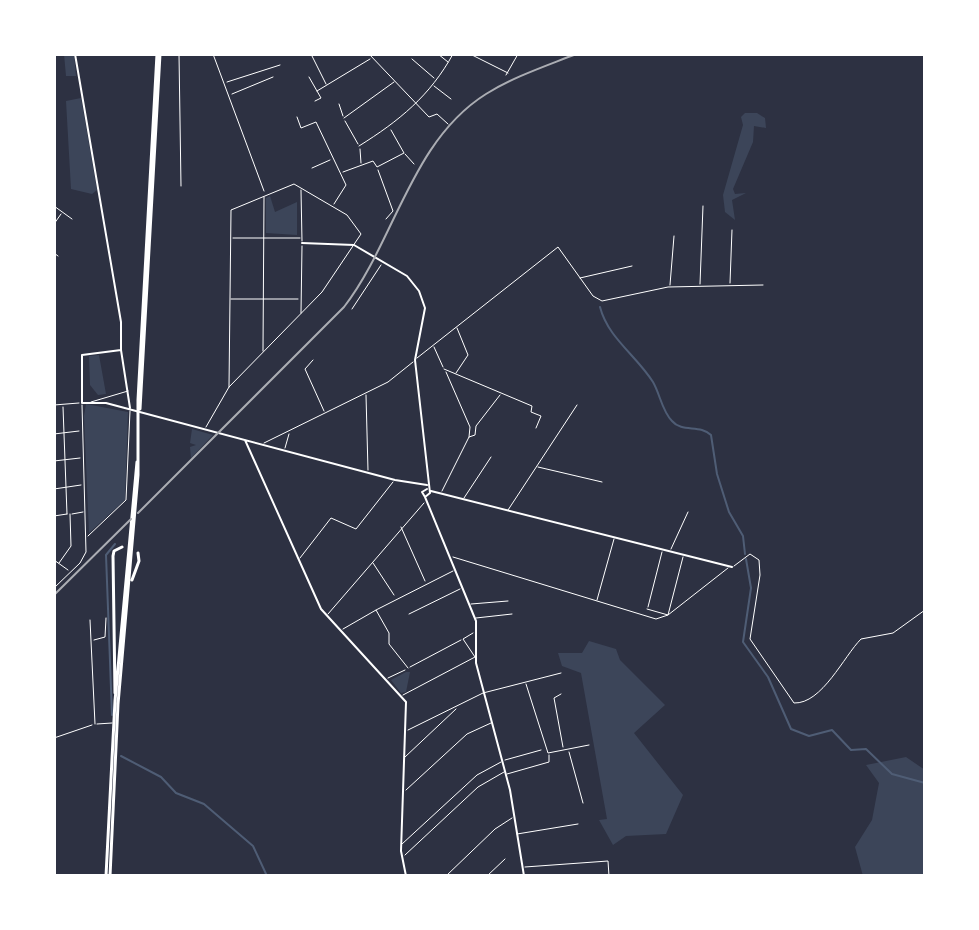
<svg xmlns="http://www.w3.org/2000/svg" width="979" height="930" font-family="Mulish,sans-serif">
<rect width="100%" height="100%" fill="#2d3142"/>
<!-- green -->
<path fill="#3c4559" d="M64 54H74L76 76H66Z
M81 98 97 190 92 194 71 189 66 101Z
M745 113H757L765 118 766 128 754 126 753 142 733 189 735 194 746 193 732 200 735 220 725 212 723 195 743 125 741 117Z
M270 196 275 212 297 202V235L266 233V198Z
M99 355 106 394 98 395 90 385 89 356Z
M86 404 128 412 125 500 89 533 84 416Z
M192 429 213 435 191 458 190 447 196 445 190 443Z
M589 641 616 649 620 660 665 705 634 733 683 795 666 834 626 836 613 845 599 820 607 819 581 673 562 666 558 653H582Z
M406 672H410L406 692 401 693 391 680Z
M906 757 925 770V876H863L855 847 872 820 879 783 866 765Z"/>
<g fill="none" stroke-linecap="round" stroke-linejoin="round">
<!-- stream -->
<path stroke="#4f5d75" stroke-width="2" d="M600 307C608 338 636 355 653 382 660 394 662 411 672 421 682 433 700 424 711 435L717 474 729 512 743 536 745 554
M746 559 751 588 743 642 768 677 791 729 809 736 832 730 851 750 866 749 892 774 925 783
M112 715 106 555 115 544
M121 756 161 777 176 793 204 804 253 846 267 876"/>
<!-- minor -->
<path stroke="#fff" stroke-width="1" d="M179 54 181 186
M213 54 264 191
M311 54 326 84
M369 54 429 117 437 114 448 124
M438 54 448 62
M470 54 508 73
M412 59 434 78
M506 75 518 54
M309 77 321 98 315 101
M227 82 280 65
M434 86 451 99
M317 91 370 59
M232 94 273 77
M339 104 343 116
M297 117 301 128 316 122 346 185 334 204
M344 118 394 82
M345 121 358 144
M359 146C399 121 430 96 453 54
M360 149 361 163
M405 154 414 164
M312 168 330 160
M378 170 393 211 386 219
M343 172 373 161 377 167 404 153 391 130
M301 190 302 241
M54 206 72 219
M54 224 61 214
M233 238H300
M54 253 58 256
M580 278 632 266
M730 283 732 230
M700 284 703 206
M670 285 674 236
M231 299H298
M352 309 381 265
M301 313 302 246
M434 347 443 367
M263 351 264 197
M417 358 558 247 593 296 602 301 668 287 763 285
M313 360 305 369 324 411
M444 369 532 406 531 412 541 416 536 428
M446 372 470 427 469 437
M456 373 468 355 457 328
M366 395 368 470
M91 402 128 391
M54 405 79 403
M63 407 67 514
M206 427 229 387 322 292 361 234 347 215 294 184 231 210 229 387
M54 434 79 431
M264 443 388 382 413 362
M285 448 289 434
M54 461 80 458
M538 467 602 482
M54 489 81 485
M442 491 469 437 475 435 476 426 500 395
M464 498 491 457
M508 510 577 405
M72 514 83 512
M54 516 67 514
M401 527 425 581
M88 536 126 500 130 411
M671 549 688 512
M453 557 656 619 668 615 728 568
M300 558 331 518 356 529 393 482
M54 560 68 570
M59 563 71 546 70 514
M373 563 394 595
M734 566 750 554 759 560 760 575 750 639 794 703C822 704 844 656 861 639L893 633 925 610
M54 588 80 563 86 552 82 405
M597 600 614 539
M471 604 508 601
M648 607 662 552
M647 609 668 615 683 557
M376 610 453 571
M328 614 424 503
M409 614 460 589
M476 618 512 614
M90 620 95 724
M343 629 376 610 389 633V644L408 668
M94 640 105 637 106 618
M410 667 461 640
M388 678 405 670
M526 684 548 753 589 745
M561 694 554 698 563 747
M403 695 475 657 463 639 473 633
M97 724 112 723
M408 730 483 693 561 673
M54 738 92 725
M569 752 583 803
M405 757 456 709
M505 760 541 750
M507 774 549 762V755
M406 790 467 734 491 723
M517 834 578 824
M402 844 477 775 501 762
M405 855 478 787 504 772
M525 867 608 861 609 876
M446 876 495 829 512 818
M487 876 505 859"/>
<!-- tertiary -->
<path stroke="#fff" stroke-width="2" d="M75 54 121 322V350L130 408
M302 243 354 245 407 276 419 291 425 308 415 360 430 493 425 497 422 492 427 489
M121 350 82 355V403H106L395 480 427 485
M245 440 321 609 406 702 401 851 406 876
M431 491 732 567
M425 497 476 621V663L510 790 524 876"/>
<!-- primary -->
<path stroke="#fff" stroke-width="3" d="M140 409 160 54
M132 580 139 561 138 553
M115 693 113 556 114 551 122 547
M106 876 115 701 137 462
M110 876 118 704 138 475V400L157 54"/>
<!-- rail -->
<path stroke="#abadb3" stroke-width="2" d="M138 513 344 307C395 241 411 141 486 94 513 77 546 66 576 54
M54 595 131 519"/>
</g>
<!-- border -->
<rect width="979" height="930" fill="none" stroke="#ffffff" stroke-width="112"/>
</svg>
